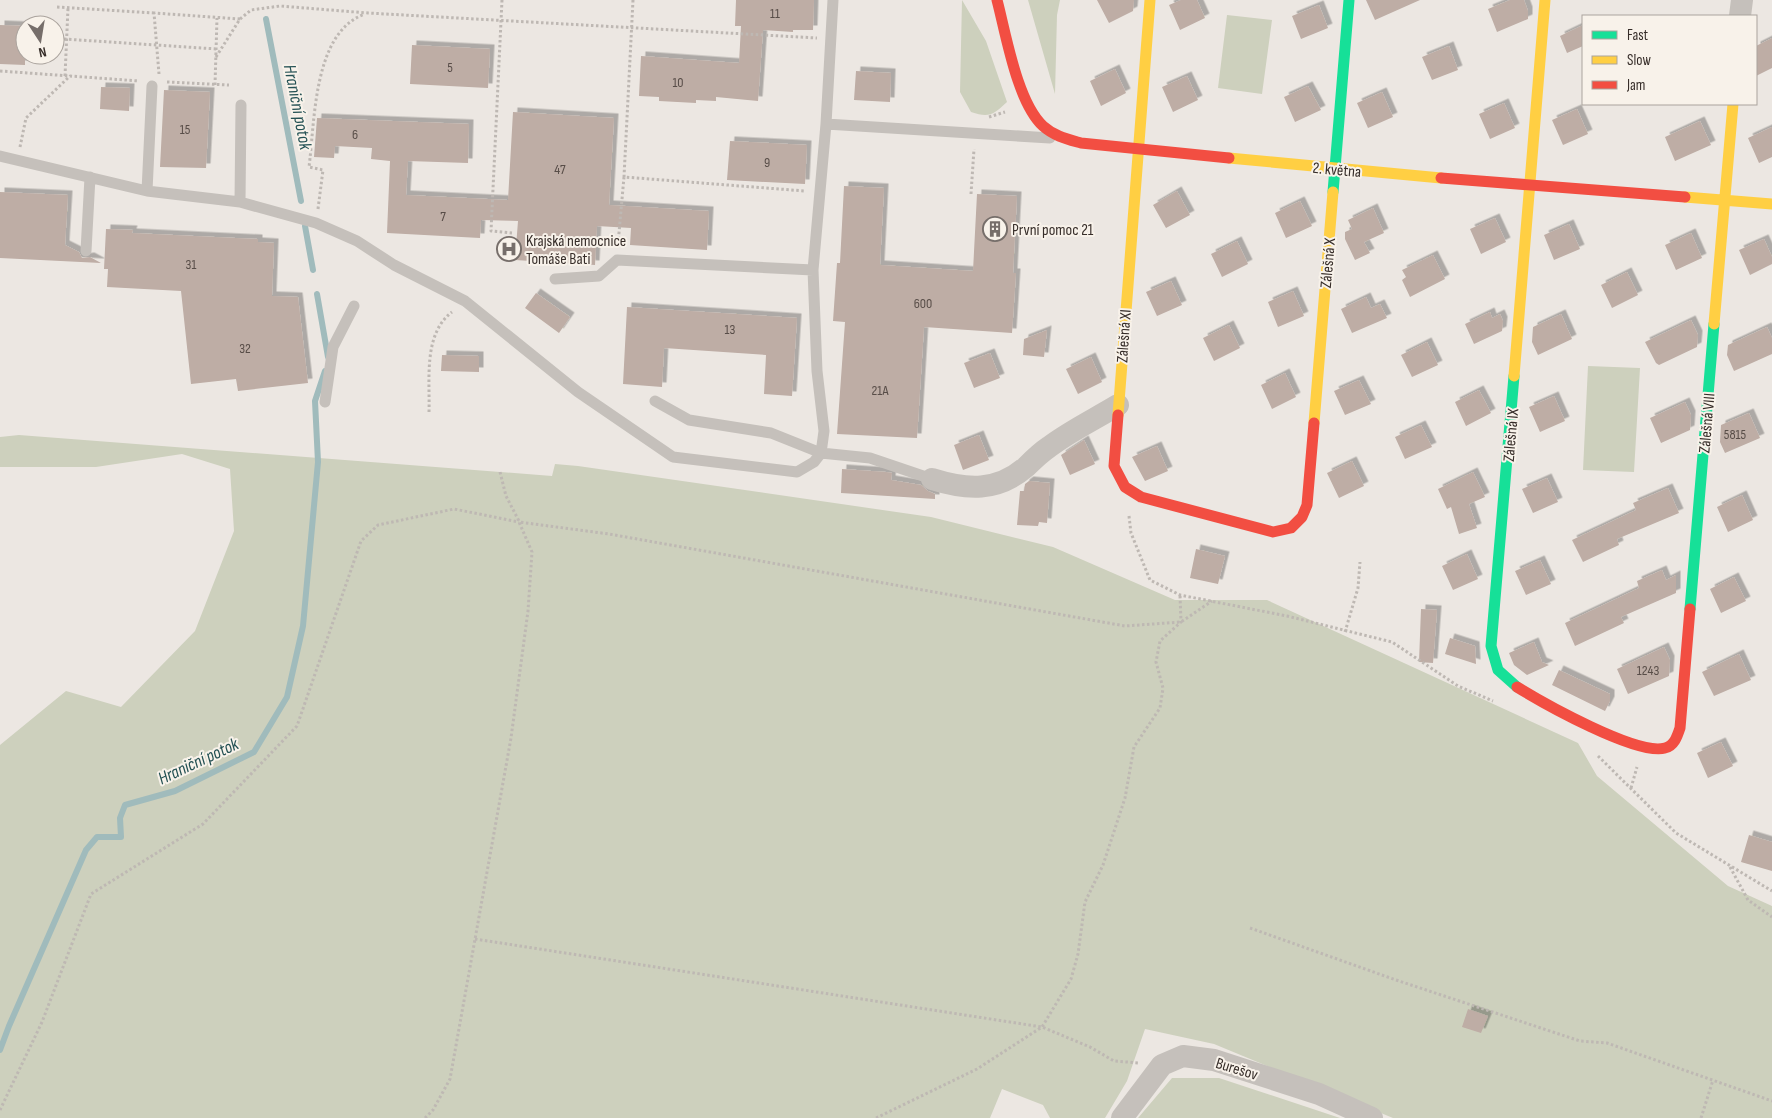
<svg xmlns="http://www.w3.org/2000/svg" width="1772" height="1118" font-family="'Sofia Sans Condensed',sans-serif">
<defs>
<filter id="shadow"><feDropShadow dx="4.5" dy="-4.5" stdDeviation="0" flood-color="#0004"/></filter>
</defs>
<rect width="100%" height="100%" fill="#ece7e2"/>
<!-- green -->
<path fill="#cdd0bd" d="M962 0 986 41 1007 102C993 115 989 118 971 112L960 92Z
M1028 0H1060L1057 15 1055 94Z
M1227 15 1272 20 1262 94 1218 88Z
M1588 366 1640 368 1634 472 1583 470Z
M19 435 552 476 555 464 578 466 931 517 1053 547 1175 600H1267L1578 743 1597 776 1728 886 1772 906V1118H1393L1214 1044 1145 1029 1127 1081 1105 1118H1050L1043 1105 1002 1089 990 1118H0V745L66 691 121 707 195 631 234 531 230 469 182 454 96 467H0V437Z
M1172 1078H1219L1340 1118H1138Z"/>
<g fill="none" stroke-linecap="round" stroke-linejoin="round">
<!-- stream -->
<path stroke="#a0bbbc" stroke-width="6" d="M266 19 301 201
M305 226 313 270
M317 294 328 357
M0 1050 9 1026 86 850 97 837H121L120 818 125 805 175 791 254 752 287 697 303 626 318 462 315 401 325 371"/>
</g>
<!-- building -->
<path fill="#beada5" filter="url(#shadow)" d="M736 0H814L813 30H793V32L763 30 758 101 716 97V101L696 100V103L659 101V97L639 96 641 56 739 63 741 26H735Z
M1097 0H1134L1133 11 1109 23Z
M1181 0H1197L1205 18 1180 30 1169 5Z
M1366 0H1420L1375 20Z
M1510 0H1524L1528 11V19L1497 32 1488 9Z
M1319 5 1328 28 1301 39 1292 16Z
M0 25 25 26V65L0 64Z
M1583 25V46L1567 53 1560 36Z
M1772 38V68L1756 76V46Z
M412 45 490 49 488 88 410 84Z
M1449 46 1458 70 1432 80 1422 57Z
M1115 69 1126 93 1101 106 1090 81Z
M856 71 891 73 890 102 854 100Z
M1187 76 1198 100 1173 112 1162 87Z
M1308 86 1321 110 1295 122 1284 97Z
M101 87 130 88 129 111 100 109Z
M164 90 210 92 206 168 160 167Z
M1382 92 1393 117 1368 128 1357 103Z
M1504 103 1515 128 1490 139 1479 114Z
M1577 109 1588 134 1563 145 1552 120Z
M513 112 614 118 609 205 709 211 707 250 630 245 631 228 597 226 595 265 515 260 518 221 481 220 480 238 387 233 390 161 371 159 372 148 335 146 334 158 314 157 317 118 469 124 468 163 408 161 406 195 508 200Z
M1700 121 1711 145 1675 161 1665 137Z
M1772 127V157L1759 163 1748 138Z
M730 141 807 145 805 184 727 180Z
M844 186 884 188 880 265 973 271 977 194 1017 196 1013 273H1016L1012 333 924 327 917 438 837 434 845 322 833 321 837 263H840Z
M1177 191 1190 215 1166 228 1153 205Z
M0 192 68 195 65 245 79 252 82 258 90 257 101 263 0 258Z
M1300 201 1312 226 1286 238 1275 213Z
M1373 208 1384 233 1364 242 1370 253 1355 260 1345 239V232L1352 229 1348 220Z
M1495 218 1506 242 1481 254 1470 229Z
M1569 224 1580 249 1554 260 1544 235Z
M106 229 133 230 132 233 258 239V242L274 243 272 296 298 297 308 383 238 391 236 379 191 384 181 291 107 287 108 269H104Z
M1691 233 1702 258 1676 270 1665 245Z
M1764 239 1772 257V264L1750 275 1739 250Z
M1237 241 1248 264 1222 277 1211 254Z
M1433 255 1445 279 1410 297 1402 280 1406 277 1402 270Z
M1627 272 1638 295 1612 308 1601 285Z
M1171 281 1182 305 1157 316 1146 292Z
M1293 291 1304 316 1278 327 1268 302Z
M536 293 570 317 559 333 525 308Z
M1366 297 1371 308 1380 304 1387 318 1352 333 1341 309Z
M627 307 797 318 792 396 764 394 766 355 664 348 662 387 623 384Z
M1490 312 1492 318 1500 314 1503 321 1502 331 1474 344 1465 324Z
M1561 314 1572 339 1538 355 1532 342 1533 327Z
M1691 320 1698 335 1697 347 1659 365 1656 363 1645 342Z
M1229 325 1240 348 1214 361 1203 338Z
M1767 327 1772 338V354L1734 371 1727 355 1728 345Z
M1047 330 1044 357 1023 355 1024 339Z
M1427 342 1438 365 1412 377 1401 355Z
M990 353 1000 378 974 388 964 363Z
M442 355 479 356V372L441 371Z
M1091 357 1102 382 1078 394 1066 369Z
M1285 373 1296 397 1272 409 1261 385Z
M1359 380 1371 404 1345 415 1334 391Z
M1479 390 1491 413 1466 426 1455 402Z
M1554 396 1565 421 1540 432 1529 407Z
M1685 402 1691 415 1690 430 1661 443 1650 418Z
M1749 413 1760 438 1725 453 1720 442 1721 425Z
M1421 425 1432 447 1405 459 1395 437Z
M979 435 989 460 963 470 954 445Z
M1084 440 1095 464 1070 475 1061 455Z
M1157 446 1168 471 1145 481 1132 457Z
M1352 461 1364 486 1339 498 1327 473Z
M842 469 886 472 892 473 891 480 921 485 928 491 935 494V499L841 493Z
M1473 472 1485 497 1469 504 1477 528 1459 534 1451 507 1447 509 1438 489Z
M1547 478 1558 502 1533 513 1522 489Z
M1029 481 1050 483 1047 523 1039 522 1038 526 1017 525 1020 491H1024L1025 484Z
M1668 488 1679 513 1617 539 1619 545 1583 562 1572 540 1636 510 1633 503Z
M1742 495 1753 520 1728 532 1717 507Z
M1196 549 1225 556 1218 584 1190 578Z
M1467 554 1478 579 1453 590 1442 566Z
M1540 560 1551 584 1526 595 1515 571Z
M1662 570 1666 580 1676 575V593L1621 617 1624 623 1575 646 1565 623 1639 588 1637 581Z
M1734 577 1746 601 1721 613 1710 589Z
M1421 609 1437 610 1433 663 1419 662Z
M1450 638 1475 646 1476 664 1445 654Z
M1534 642 1542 662 1549 665 1527 675 1514 665 1509 653Z
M1664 647 1670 660 1669 676 1628 694 1617 669Z
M1739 654 1751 680 1714 696 1702 672Z
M1559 670 1610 694V701L1605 711 1552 685Z
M1721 742 1733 766 1708 778 1697 753Z
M1749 835 1772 842V871L1741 862Z
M1468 1009 1488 1016 1481 1033 1462 1027Z"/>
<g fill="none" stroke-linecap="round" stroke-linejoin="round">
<!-- path -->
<path stroke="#beb8b3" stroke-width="3" stroke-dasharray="2.5 2.5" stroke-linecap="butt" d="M502 0 491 231 512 233
M633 0 624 177 805 191
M57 7 154 13
M64 39 217 49
M216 57 240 19 251 10 280 6 368 13 817 38
M0 71 70 76
M159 74 154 13 240 19
M65 76 68 8
M167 82 229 85
M215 85 217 18
M989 117 1005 112
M20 147 26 118 70 76 139 81
M971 194 974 149
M318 209 323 170 309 167C315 121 313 32 365 14
M618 244 624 177
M429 412C430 379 423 334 452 312
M500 472 506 496 519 521
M1129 516 1131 533 1150 580 1180 595 1287 616 1392 642 1458 686 1493 701
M1345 632 1358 588 1360 562
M1598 756 1676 833 1772 891
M1631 788 1637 767
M1730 867 1748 900 1772 917
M1250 928 1396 980 1580 1041 1607 1043 1772 1101
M475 939 1042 1027 1090 1047 1114 1061 1139 1063
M0 1110 42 1022 91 894 203 824 297 726 361 541 378 525 454 509 519 522
M425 1118 433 1110 450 1079 511 738 528 611 532 552 519 522 609 534 1125 626 1181 622 1212 601
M876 1118 977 1069 1042 1027 1071 979 1078 954 1085 902 1103 865 1125 798 1134 747 1160 708 1163 688 1156 662 1160 641 1181 622 1180 595
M1701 1118 1713 1080"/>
<!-- lane -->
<path stroke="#c5c0bb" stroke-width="11" d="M826 124 1050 138
M0 156 147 191 240 202 316 223 357 241 394 265 465 301 578 392 673 457 797 472 814 462 821 453 824 431 817 371 813 270 826 124 833 0
M147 191 152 86
M240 202 241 105
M86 251 90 177
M555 279 599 276 617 260 813 270
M655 401 689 420 771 433 821 453 870 458 932 479
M325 402 333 347 354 306"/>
<!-- street -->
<path stroke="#c5c0bb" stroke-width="22" d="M1740 16 1742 0
M932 479C967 490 997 492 1026 467 1033 460 1040 453 1049 447 1070 431 1095 419 1118 405
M1122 1118 1162 1065 1183 1056 1214 1060 1319 1094 1372 1118"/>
<!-- fast -->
<path stroke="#16e098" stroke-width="11" d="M1333 192 1349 0
M1514 376 1491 646 1498 670 1517 687
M1690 609 1714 324"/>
<!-- slow -->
<path stroke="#ffcf43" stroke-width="11" d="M1229 158 1441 178
M1685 197 1772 204
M1714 324 1733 104
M1514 376 1545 0
M1118 415 1150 0
M1314 423 1333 192"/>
<!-- jam -->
<path stroke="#f24e42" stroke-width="11" d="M997 0C1006 34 1017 102 1043 126 1054 136 1067 139 1081 143L1229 158
M1441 178 1685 197
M1118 415 1114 466 1125 487 1141 497 1273 532 1291 528 1302 517 1307 505 1314 423
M1517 687C1543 703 1637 756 1665 748 1674 746 1677 737 1680 728L1690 609"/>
</g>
<!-- icons -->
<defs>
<symbol id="building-ring" viewBox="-11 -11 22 22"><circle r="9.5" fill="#f8f2ea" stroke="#766e6a" stroke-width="1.5"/><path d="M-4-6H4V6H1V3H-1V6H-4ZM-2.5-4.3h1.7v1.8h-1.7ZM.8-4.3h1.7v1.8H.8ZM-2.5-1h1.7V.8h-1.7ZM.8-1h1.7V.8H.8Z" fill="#766e6a"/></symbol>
<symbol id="hospital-ring" viewBox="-11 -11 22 22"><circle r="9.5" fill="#f8f2ea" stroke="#766e6a" stroke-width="1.5"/><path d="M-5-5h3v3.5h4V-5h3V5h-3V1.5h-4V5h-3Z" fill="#766e6a"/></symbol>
</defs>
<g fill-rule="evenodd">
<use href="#building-ring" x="981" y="215" width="28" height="28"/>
<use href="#hospital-ring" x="495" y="235" width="28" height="28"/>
</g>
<g text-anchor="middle" stroke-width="4" stroke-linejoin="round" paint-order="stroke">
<!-- number labels -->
<g font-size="14" fill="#584d48">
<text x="775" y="18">11</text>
<text x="450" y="72">5</text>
<text x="678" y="87">10</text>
<text x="185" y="134">15</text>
<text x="355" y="139">6</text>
<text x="767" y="167">9</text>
<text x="560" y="174">47</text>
<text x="443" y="221">7</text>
<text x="191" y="269">31</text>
<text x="923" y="308">600</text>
<text x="730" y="334">13</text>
<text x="245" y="353">32</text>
<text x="880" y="395">21A</text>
<text x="1735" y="439">5815</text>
<text x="1648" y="675">1243</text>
</g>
<!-- street labels -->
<g font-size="16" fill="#362d29" stroke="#f8f2ea">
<text transform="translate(1337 169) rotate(5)" y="6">2. května</text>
<text transform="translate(1327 263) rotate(-85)" y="6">Zálešná X</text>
<text transform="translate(1123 336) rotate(-86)" y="6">Zálešná XI</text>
<text transform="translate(1706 423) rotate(-85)" y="6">Zálešná VIII</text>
<text transform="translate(1510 435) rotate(-85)" y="6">Zálešná IX</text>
<text transform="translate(1237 1068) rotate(17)" y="6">Burešov</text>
</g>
<!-- poi labels -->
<g font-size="16" fill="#362d29" stroke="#f8f2ea" text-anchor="start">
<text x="1012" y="235">První pomoc 21</text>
<text x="526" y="246">Krajská nemocnice<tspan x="526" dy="18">Tomáše Bati</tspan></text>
</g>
<!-- water labels -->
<g font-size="18" font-style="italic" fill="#235053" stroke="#f8f2ea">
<text transform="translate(298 107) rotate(79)" y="6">Hraniční potok</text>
<text transform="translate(198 761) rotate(-25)" y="6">Hraniční potok</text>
</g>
</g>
<!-- legend -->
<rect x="1582" y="15" width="175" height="90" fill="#f8f2ea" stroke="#aaa39d"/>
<rect x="1592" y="31" width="25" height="8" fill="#16e098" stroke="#aaa39d"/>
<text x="1627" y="40" font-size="15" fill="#362d29">Fast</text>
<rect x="1592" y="56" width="25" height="8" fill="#ffcf43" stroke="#aaa39d"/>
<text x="1627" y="65" font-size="15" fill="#362d29">Slow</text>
<rect x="1592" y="81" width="25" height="8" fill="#f24e42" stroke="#aaa39d"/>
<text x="1627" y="90" font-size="15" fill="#362d29">Jam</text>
<!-- north arrow -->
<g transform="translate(40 40) rotate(168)"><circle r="24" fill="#f8f2ea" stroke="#aaa39d"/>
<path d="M0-4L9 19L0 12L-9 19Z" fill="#766e6a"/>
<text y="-8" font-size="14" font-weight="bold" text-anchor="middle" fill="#362d29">N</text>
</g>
</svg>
